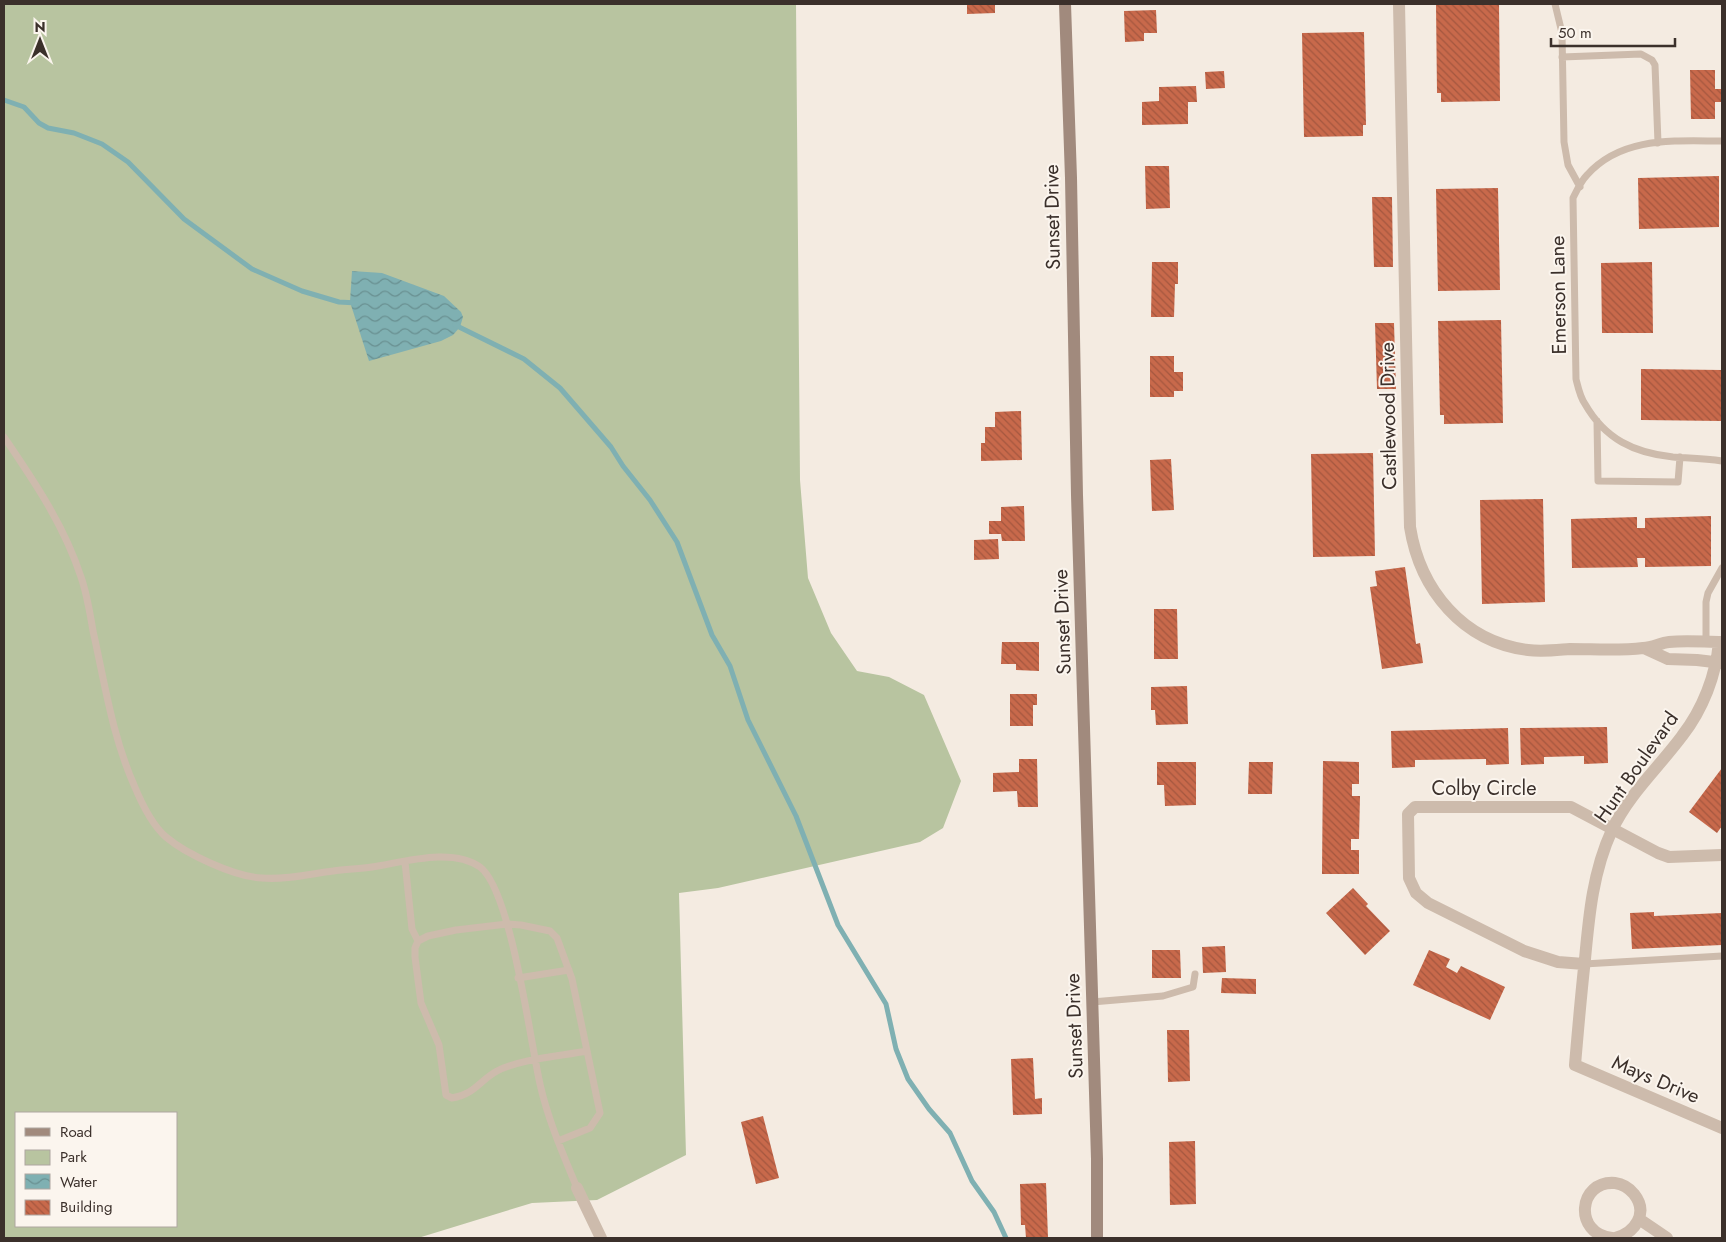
<svg xmlns="http://www.w3.org/2000/svg" width="1726" height="1242" font-family="Jost,sans-serif">
<defs>
<pattern id="water-waves" width="16" height="10" patternUnits="userSpaceOnUse" patternTransform="scale(1.25)"><rect width="16" height="10" fill="#7fb0b2"/><path d="M0 5q4-4 8 0t8 0" fill="none" stroke="#699091"/></pattern>
<pattern id="building-back-hatch" width="6" height="6" patternUnits="userSpaceOnUse" patternTransform="scale(1.25)"><rect width="6" height="6" fill="#c8694b"/><path d="M-1 5l2 2M0 0l6 6M5-1l2 2" fill="none" stroke="#a4573f"/></pattern>
</defs>
<rect width="100%" height="100%" fill="#f4ebe1"/>
<!-- green -->
<path fill="#b8c4a0" fill-rule="evenodd" d="M4 4H796L800 480 808 578 831 633 857 671 889 677 924 695 961 781 943 828 920 842 718 888 679 893 686 1155 597 1200 532 1203 418 1238H4ZM16 1113H176V1226H16Z"/>
<!-- water -->
<path fill="url(#water-waves)" d="M352 271 382 273 444 296 461 312 463 317 460 327 453 335 441 341 369 361 350 302Z"/>
<g fill="none" stroke-linecap="round" stroke-linejoin="round">
<!-- stream -->
<path stroke="#7fb0b2" stroke-width="5" d="M4 100 24 107 39 123 48 128 74 133 102 144 128 162 184 219 252 269 302 291 339 302 357 303
M455 325 524 359 560 388 611 447 623 466 650 500 677 542 712 635 730 666 748 720 796 816 838 925 886 1004 896 1049 908 1079 929 1109 950 1133 972 1181 994 1212 1006 1238"/>
</g>
<!-- building -->
<path fill="url(#building-back-hatch)" d="M967 4H995V13L967 14Z
M1436 4H1499L1500 101 1441 102V93H1437Z
M1156 10 1157 33H1144V41L1125 42 1124 11Z
M1364 32 1366 125H1363V136L1304 137 1302 33Z
M1690 70H1715V89H1722V102H1715V119H1691Z
M1224 71 1225 88 1206 89 1205 72Z
M1196 86 1197 102H1188V124L1142 125V102L1159 101V87Z
M1145 166H1169L1170 208 1146 209Z
M1719 176V227L1639 229 1638 178Z
M1498 188 1500 290 1438 291 1436 189Z
M1372 197H1392L1393 267H1374Z
M1152 262H1178V284H1175L1174 317H1151Z
M1652 262 1653 333H1602L1601 263Z
M1501 320 1503 423 1444 424V415H1440L1438 321Z
M1375 323H1394L1396 389H1377Z
M1150 356H1174V372H1183V391H1174V397H1150Z
M1641 369 1722 370 1721 421 1641 420Z
M1021 411 1022 460 981 461V443H985V427H995V412Z
M1373 453 1375 556 1313 557 1311 454Z
M1171 459 1174 510 1152 511 1150 460Z
M1543 499 1545 602 1482 604 1480 500Z
M1024 506 1025 541H1002L1001 534H989V521H1001V507Z
M1711 516V566L1645 567V558H1637L1638 567 1572 568 1571 519 1637 517V528H1645V518Z
M998 539 999 559 974 560V540Z
M1405 567 1416 644 1420 643 1423 663 1382 669 1370 587 1377 586 1375 571Z
M1154 609H1177L1178 659H1154Z
M1002 642H1039V671L1016 670V664H1001Z
M1187 686 1188 724 1156 725 1155 710H1151V687Z
M1010 694H1037V705H1033V726H1010Z
M1607 727 1608 763 1584 764V756L1544 757V764L1521 765 1520 728Z
M1508 728 1509 764 1486 765V759L1415 760V767L1392 768 1391 731Z
M1019 759H1037L1038 807H1018L1017 791 993 792V773L1019 772Z
M1323 761 1359 762V784H1352V796H1360L1359 839H1351V850H1359V874H1322Z
M1157 762H1196V805L1165 806 1164 785H1157Z
M1249 762H1273L1272 794H1248Z
M1722 768V826L1717 833 1689 812Z
M1353 888 1368 904 1366 906 1390 931 1365 955 1326 913Z
M1654 912V916L1722 913V945L1632 949 1630 913Z
M1225 946 1226 972 1203 973 1202 947Z
M1152 950H1180L1181 978H1152Z
M1429 950 1450 959 1446 967 1457 973 1461 966 1505 987 1490 1020 1413 985Z
M1222 978 1256 979V994L1221 993Z
M1167 1030H1189L1190 1081 1168 1082Z
M1033 1058 1035 1099 1042 1098V1114L1013 1115 1011 1059Z
M763 1116 779 1178 756 1184 741 1122Z
M1195 1141 1196 1204 1170 1205 1169 1142Z
M1046 1183 1048 1238H1026L1025 1225H1021L1020 1184Z"/>
<g fill="none" stroke-linecap="round" stroke-linejoin="round">
<!-- lane -->
<path stroke="#cdbbac" stroke-width="7" d="M1555 4 1562 33 1564 142 1568 165 1580 187
M1562 57 1641 54 1652 60 1655 65 1658 143
M1722 141C1674 141 1622 136 1587 175 1581 181 1577 190 1573 198L1576 379C1578 387 1580 397 1585 404 1605 439 1634 453 1673 457 1689 458 1706 458 1722 461
M1597 421 1598 481 1678 482 1680 457
M4 437C34 481 64 525 81 577 87 594 90 613 93 631 105 684 112 735 134 785 141 802 152 825 166 837 186 854 235 877 262 878 285 880 310 874 333 871 346 869 359 869 372 867 404 862 452 847 480 867 511 890 530 1040 540 1084 548 1120 563 1154 577 1188
M1706 642V602L1708 593 1722 568
M405 862 412 929 418 941
M1584 964 1722 956
M518 978 569 970
M1092 1002 1163 996 1193 987 1195 974
M558 1141 590 1128 600 1113 572 979 557 938 550 931 521 925 507 924 456 930 428 936 418 941 415 948V957L421 1003 439 1045 446 1095 452 1098C475 1094 479 1081 497 1071 520 1059 561 1056 587 1051"/>
<!-- street -->
<path stroke="#cdbbac" stroke-width="12" d="M1399 4 1410 527C1420 590 1463 642 1528 650 1542 652 1557 650 1570 649 1594 649 1619 651 1643 648 1652 648 1660 643 1669 642 1686 640 1705 642 1722 642
M1719 642C1716 675 1703 709 1682 736 1659 767 1629 794 1612 830 1593 871 1589 915 1585 959 1581 994 1578 1030 1575 1065L1722 1128
M1644 648 1668 659 1697 660 1722 663
M1584 964 1558 962 1524 951 1428 903 1416 893 1409 878 1408 814 1415 807H1571L1658 853 1669 857 1722 855
M577 1188 601 1238
M1639 1219 1667 1238
M1612 1238C1573 1234 1578 1180 1615 1183 1623 1184 1629 1188 1634 1194 1649 1213 1635 1233 1615 1238"/>
<!-- secondary -->
<path stroke="#a18a7d" stroke-width="12" d="M1065 4 1071 178 1077 495 1097 1159V1238"/>
</g>
<g text-anchor="middle" stroke-width="4" stroke-linejoin="round" paint-order="stroke">
<!-- street labels -->
<g font-size="20" fill="#3b302b" stroke="#fbf5ee">
<text transform="translate(1052 217) rotate(-91)" y="7">Sunset Drive</text>
<text transform="translate(1558 295) rotate(-91)" y="7">Emerson Lane</text>
<text transform="translate(1388 416) rotate(-91)" y="7">Castlewood Drive</text>
<text transform="translate(1062 622) rotate(-92)" y="7">Sunset Drive</text>
<text transform="translate(1636 767) rotate(-55)" y="7">Hunt Boulevard</text>
<text x="1484" y="795">Colby Circle</text>
<text transform="translate(1074 1026) rotate(-92)" y="7">Sunset Drive</text>
<text transform="translate(1656 1079) rotate(23)" y="7">Mays Drive</text>
</g>
</g>
<!-- border -->
<rect width="1726" height="1242" fill="none" stroke="#3b302b" stroke-width="10"/>
<!-- legend -->
<rect x="15" y="1112" width="162" height="115" fill="#fbf5ee" stroke="#aea6a0"/>
<rect x="25" y="1128" width="25" height="8" fill="#a18a7d" stroke="#aea6a0"/>
<text x="60" y="1137" font-size="15" fill="#3b302b">Road</text>
<rect x="25" y="1150" width="25" height="15" fill="#b8c4a0" stroke="#aea6a0"/>
<text x="60" y="1162" font-size="15" fill="#3b302b">Park</text>
<rect x="25" y="1174" width="25" height="15" fill="url(#water-waves)" stroke="#aea6a0"/>
<text x="60" y="1187" font-size="15" fill="#3b302b">Water</text>
<rect x="25" y="1200" width="25" height="15" fill="url(#building-back-hatch)" stroke="#aea6a0"/>
<text x="60" y="1212" font-size="15" fill="#3b302b">Building</text>
<!-- north arrow -->
<g transform="translate(40 40)" stroke="#fbf5ee" stroke-width="4" paint-order="stroke">
<path d="M0-4L9 19L0 12L-9 19Z" fill="#3b302b"/>
<text y="-8" font-size="14" font-weight="bold" text-anchor="middle" fill="#3b302b">N</text>
</g>
<!-- scale -->
<path d="M1551 38v8h124v-8" fill="none" stroke="#3b302b" stroke-width="2.5"/>
<text x="1558" y="38" font-size="15" fill="#3b302b" stroke="#fbf5ee" stroke-width="4" paint-order="stroke">50 m</text>
</svg>
